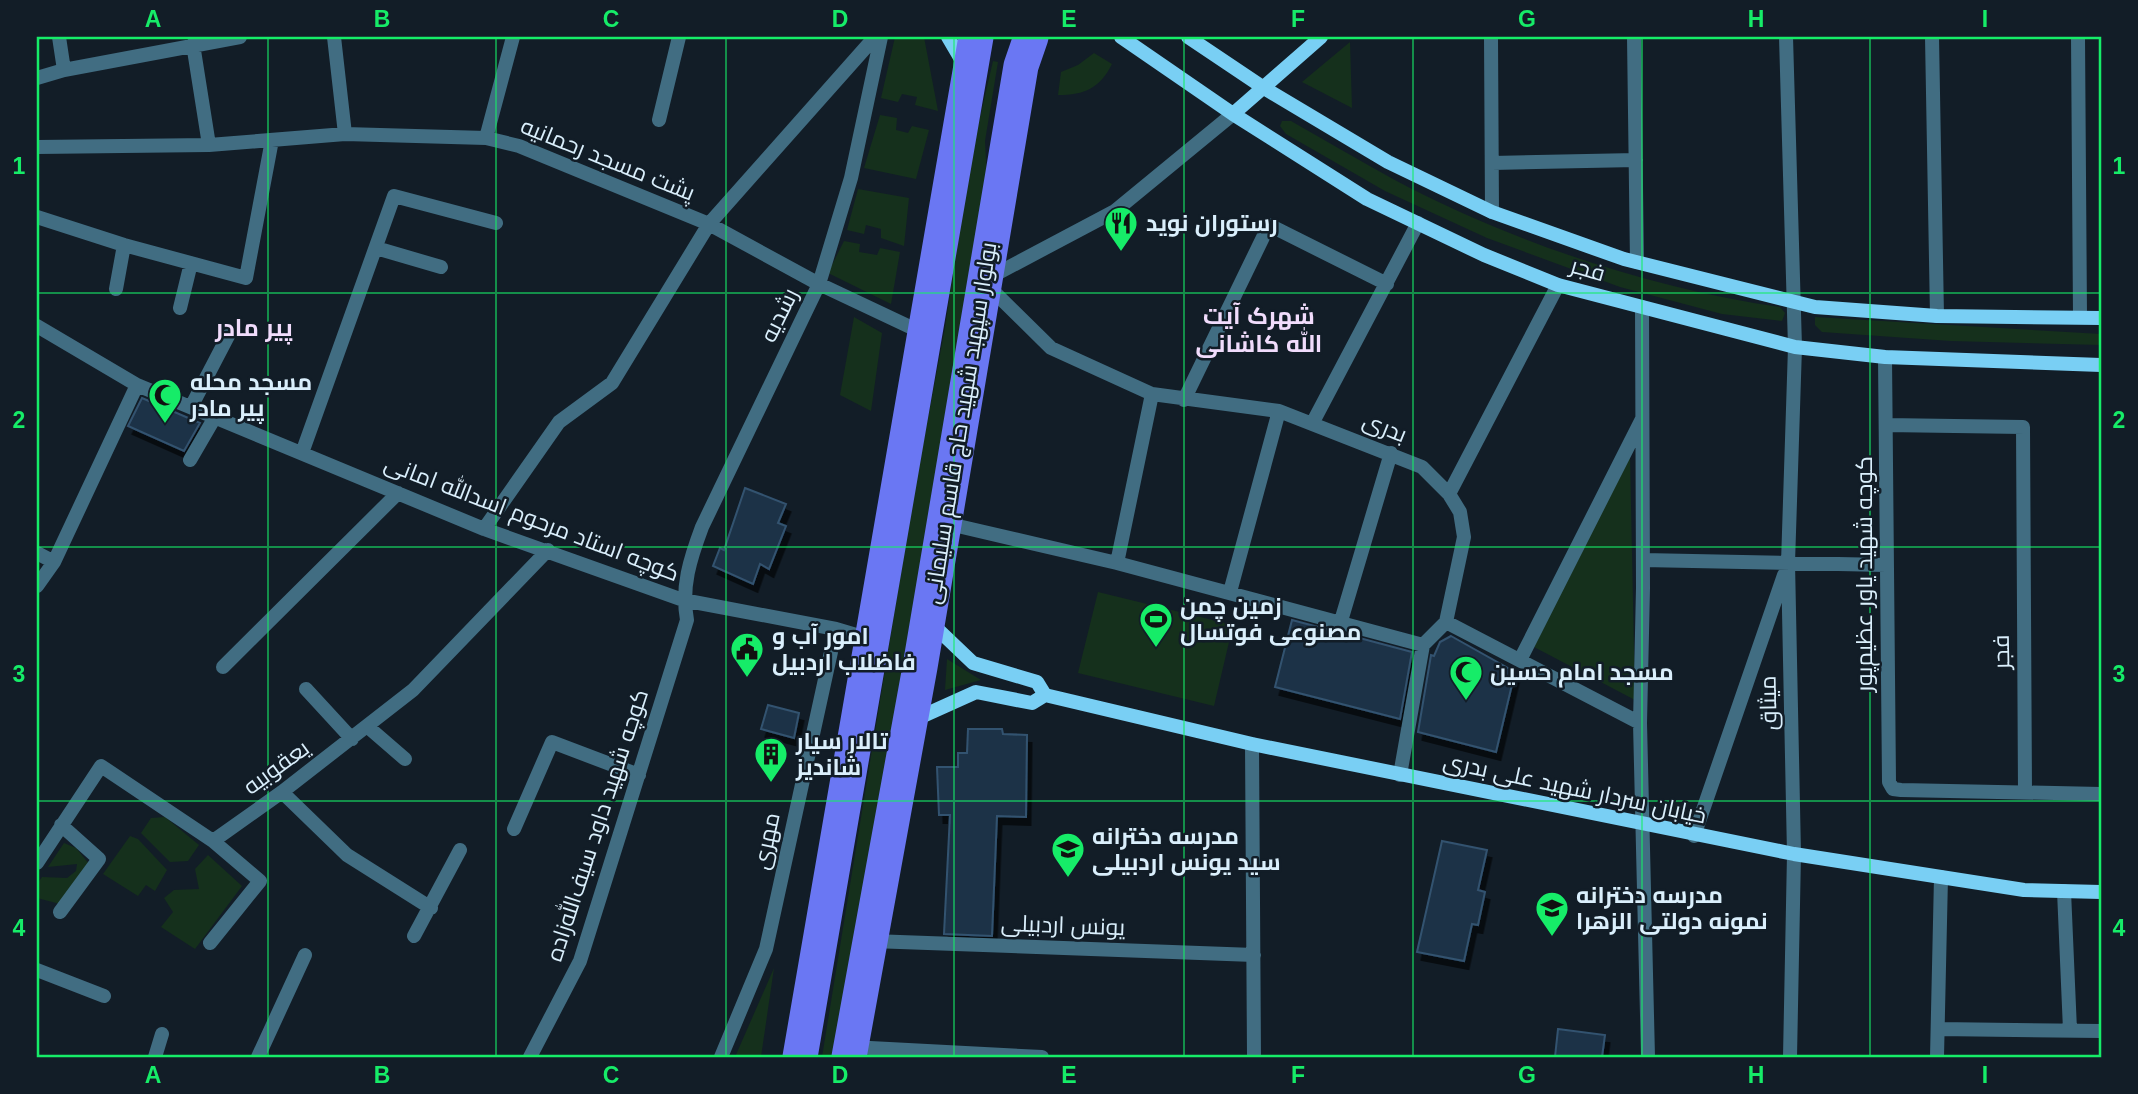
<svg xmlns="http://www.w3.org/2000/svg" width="2138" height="1094" font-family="Helvetica,Cairo,sans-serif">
<defs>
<filter id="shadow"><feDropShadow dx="4.5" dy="8" stdDeviation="0" flood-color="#0009"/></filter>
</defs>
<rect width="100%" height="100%" fill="#121d27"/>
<!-- green -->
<path fill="#15301c" d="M895 37H924L938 111 915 105 917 97 902 94 898 102 881 98Z
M1350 42 1352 108 1302 82Z
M1094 53 1112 64C1100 88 1085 95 1058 95L1061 72 1078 65Z
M993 61 998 62 985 141 987 178 836 1057H822L914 492 945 328 969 165Z
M880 115 897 118 896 130 908 133 912 126 929 130 916 179 864 168Z
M1282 121H1291C1325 140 1358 160 1393 179 1507 240 1651 289 1780 307L1785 313 1782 321 1722 314 1620 287 1487 238 1385 191 1286 134 1280 126Z
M858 189 909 198 904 246 881 238V229L866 225 864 234 847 230Z
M844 241 860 244 859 252 877 255 880 248 900 252 891 304 828 273Z
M854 317 882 333 871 411 840 395Z
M1815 317 2101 334V345L1951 341 1822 332 1815 325Z
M1630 455 1635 700 1534 647Z
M1098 592 1233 625 1214 706 1078 673Z
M947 659 981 680 945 690Z
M165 817 199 845 188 861 170 862 141 833 151 818Z
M130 836 138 839 167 870 155 891 146 885 138 896 103 874Z
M64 843 76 848 90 865 60 904 37 898V884L42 877 67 878 76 871 77 864 48 867Z
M208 855 242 886 195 949 161 927 173 912 164 898 174 890 199 889 195 869Z
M774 968 761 1057H735Z"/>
<!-- building -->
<path fill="#1f3346" stroke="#335370" stroke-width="2" filter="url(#shadow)" d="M142 398 200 423 184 451 128 426Z
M745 488 786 504 778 523 786 526 769 569 760 564 753 584 713 566 720 548 724 550Z
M1292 620 1412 652 1400 719 1275 687Z
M1451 636 1515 672 1496 752 1418 732 1431 655 1434 656 1440 642Z
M768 705 799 713 794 738 761 729Z
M968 729H1002L1003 734 1027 735 1026 817 997 816 992 936 944 934 950 815H939L937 767H958V753H967Z
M1442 841 1487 850 1478 890 1485 892 1478 925 1472 924 1464 961 1417 952Z
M1558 1029 1605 1035 1602 1057H1555Z"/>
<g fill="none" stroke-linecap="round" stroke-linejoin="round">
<!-- street -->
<path stroke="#416d82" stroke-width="14" d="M59 37 64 70
M334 37 345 134
M1491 37 1492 212
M1634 37 1637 262
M1786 37 1795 347 1788 563 1794 854 1790 1057
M1932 37 1937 316
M2078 37 2080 316
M193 44 209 145
M37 78 64 70 240 37
M1233 114 1115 211 983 281 1051 348 1152 394 1279 411 1422 467 1449 494 1460 512 1464 537 1446 622 1640 723
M659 120 679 37
M486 138 513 37
M37 147 209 145 345 134 486 138 519 146 709 224 819 284 925 334
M1492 163 1636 160
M37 217 124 245 246 278 272 140
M376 248 441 267
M116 289 124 245
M1642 307 1643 588 1640 723 1648 1057
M180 308 191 263
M37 326 137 385 484 529 683 600 836 629 873 640
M1885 357 1889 782 1893 789 1901 790 2101 794
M1184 400 1269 225 1387 284
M191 407 228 336
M1313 422 1418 223
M1886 425 2023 427 2025 792
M302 453 394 196 496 223
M190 460 215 417
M1449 494 1558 285
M945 523 1117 563 1423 645
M484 529 559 422 612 383 709 224 875 37
M37 553 54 562
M1643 560 1886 565
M1117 563 1152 394
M37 586 54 562 137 385
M1230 592 1279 411
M1341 621 1391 453
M1521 658 1642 419
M223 667 398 493
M306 689 352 739
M368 727 405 759
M1252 744 1254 1057
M1400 775 1423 645 1446 622
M282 792 347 855 431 908
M514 829 552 742 639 775
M1694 836 1784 575
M37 863 101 766 213 841 282 792 413 690 548 550
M2064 891 2070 1030
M60 912 99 859 61 825
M414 936 460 850
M872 941 1254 955
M210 943 260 881 213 841
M37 970 104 996
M1938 1029 2101 1031
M851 1047 1042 1057
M155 1057 162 1034
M258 1057 305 955
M530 1057 580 961 687 620C681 587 690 559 702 527L819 284 851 178 881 37
M721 1057 766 949 836 629
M1937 1057 1941 877"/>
<!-- secondary -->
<path stroke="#79cff4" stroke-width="14" d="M948 37 965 66
M1121 37 1233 114 1367 199 1484 255 1558 285 1795 347 1885 357 2101 365
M1188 37 1264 88 1388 162 1492 212 1624 259 1815 307 1937 316 2101 318
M1233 114 1321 37
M930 622 973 663 1037 682 1045 695 1252 744 1794 854 2024 890 2101 892
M916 719 976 692 1032 703 1045 695"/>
<!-- primary -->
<path stroke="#6a77f3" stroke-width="35" d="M800 1057 976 37
M849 1057 920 667 1021 66 1031 37"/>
</g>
<!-- grid -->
<path fill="none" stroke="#16ec68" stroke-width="2" stroke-opacity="0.55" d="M268 37V1057M496 37V1057M726 37V1057M954 37V1057M1184 37V1057M1413 37V1057M1642 37V1057M1870 37V1057M37 293H2101M37 547H2101M37 801H2101"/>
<!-- icons -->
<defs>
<symbol id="restaurant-pin" viewBox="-11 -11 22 30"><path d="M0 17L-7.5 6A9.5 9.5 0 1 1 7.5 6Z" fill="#16ec68" stroke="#121d27"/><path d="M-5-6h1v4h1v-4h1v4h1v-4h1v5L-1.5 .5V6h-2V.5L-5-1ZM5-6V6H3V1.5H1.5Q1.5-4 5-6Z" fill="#111"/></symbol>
<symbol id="mosque-pin" viewBox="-11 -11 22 30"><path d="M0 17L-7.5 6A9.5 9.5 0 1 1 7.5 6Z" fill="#16ec68" stroke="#121d27"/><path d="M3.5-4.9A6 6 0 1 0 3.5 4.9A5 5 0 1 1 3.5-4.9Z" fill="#111"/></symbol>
<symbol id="stadium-pin" viewBox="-11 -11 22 30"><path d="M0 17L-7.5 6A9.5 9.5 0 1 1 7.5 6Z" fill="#16ec68" stroke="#121d27"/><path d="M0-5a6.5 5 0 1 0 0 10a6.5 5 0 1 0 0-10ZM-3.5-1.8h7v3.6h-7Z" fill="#111"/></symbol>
<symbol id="civic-pin" viewBox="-11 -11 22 30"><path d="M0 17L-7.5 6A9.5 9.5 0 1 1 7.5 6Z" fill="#16ec68" stroke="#121d27"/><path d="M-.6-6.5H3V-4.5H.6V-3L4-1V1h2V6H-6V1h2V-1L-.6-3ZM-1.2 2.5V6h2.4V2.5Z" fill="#111"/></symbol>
<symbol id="building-pin" viewBox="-11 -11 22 30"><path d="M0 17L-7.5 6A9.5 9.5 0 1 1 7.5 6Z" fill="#16ec68" stroke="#121d27"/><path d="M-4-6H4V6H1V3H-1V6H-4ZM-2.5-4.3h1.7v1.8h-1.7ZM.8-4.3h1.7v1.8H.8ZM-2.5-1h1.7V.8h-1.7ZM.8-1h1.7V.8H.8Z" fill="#111"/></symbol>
<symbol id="school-pin" viewBox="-11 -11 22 30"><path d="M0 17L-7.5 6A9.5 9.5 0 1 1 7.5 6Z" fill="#16ec68" stroke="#121d27"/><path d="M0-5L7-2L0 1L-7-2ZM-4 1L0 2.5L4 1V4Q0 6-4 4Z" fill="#111"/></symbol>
</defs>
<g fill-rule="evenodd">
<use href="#restaurant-pin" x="1102" y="204" width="38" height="52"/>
<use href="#mosque-pin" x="146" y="376" width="38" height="52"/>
<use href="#stadium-pin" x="1137" y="600" width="38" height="52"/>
<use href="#civic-pin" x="728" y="630" width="38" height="52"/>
<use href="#mosque-pin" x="1447" y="653" width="38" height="52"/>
<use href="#building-pin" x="752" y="735" width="38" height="52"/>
<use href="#school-pin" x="1049" y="830" width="38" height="52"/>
<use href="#school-pin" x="1533" y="889" width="38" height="52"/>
</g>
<g text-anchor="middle" stroke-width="5" stroke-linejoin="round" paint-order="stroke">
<!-- street labels -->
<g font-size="23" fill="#daeffc" stroke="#121d27">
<text transform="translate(608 159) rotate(22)" y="8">پشت مسجد رحمانیه</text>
<text transform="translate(1588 269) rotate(16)" y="8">فجر</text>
<text transform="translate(779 315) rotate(-64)" y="8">رشدیه</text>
<text transform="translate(960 423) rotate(-81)" y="8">بولوار سپهبد شهید حاج قاسم سلیمانی</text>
<text transform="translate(1385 427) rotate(22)" y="8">بدری</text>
<text transform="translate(532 518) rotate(21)" y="8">کوچه استاد مرحوم اسدالله امانی</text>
<text transform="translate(1864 574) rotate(-90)" y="8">کوچه شهید یاور عظیم‌پور</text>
<text transform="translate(2001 652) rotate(-91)" y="8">فجر</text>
<text transform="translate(1768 703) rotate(-91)" y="8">میثاق</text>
<text transform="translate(276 767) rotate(-36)" y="8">یعقوبیه</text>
<text transform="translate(1575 788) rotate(12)" y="8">خیابان سردار شهید علی بدری</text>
<text transform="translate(597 825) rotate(-72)" y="8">کوچه شهید داود سیف‌الله‌زاده</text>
<text transform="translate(766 841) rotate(-78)" y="8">مهری</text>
<text transform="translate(1063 925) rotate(2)" y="8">یونس اردبیلی</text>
</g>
<!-- poi labels -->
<g font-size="23" font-weight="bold" fill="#daeffc" stroke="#121d27" text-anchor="start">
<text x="1146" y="231">رستوران نوید</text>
<text x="190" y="390">مسجد محله<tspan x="190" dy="26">پیر مادر</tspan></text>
<text x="1180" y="614">زمین چمن<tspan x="1180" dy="26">مصنوعی فوتسال</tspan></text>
<text x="772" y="644">امور آب و<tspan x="772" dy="26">فاضلاب اردبیل</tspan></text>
<text x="1490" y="680">مسجد امام حسین</text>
<text x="796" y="749">تالار سیار<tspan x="796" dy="26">شاندیز</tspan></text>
<text x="1092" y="844">مدرسه دخترانه<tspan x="1092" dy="26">سید یونس اردبیلی</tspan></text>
<text x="1576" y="903">مدرسه دخترانه<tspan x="1576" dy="26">نمونه دولتی الزهرا</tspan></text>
</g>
<!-- neighbourhood labels -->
<g font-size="24" font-weight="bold" fill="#f1dcfc" stroke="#121d27">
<text x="1259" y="324">شهرک آیت<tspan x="1259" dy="28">الله کاشانی</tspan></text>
<text x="254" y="336">پیر مادر</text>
</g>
</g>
<!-- border -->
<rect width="2138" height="1094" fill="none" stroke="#121d27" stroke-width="77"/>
<rect x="38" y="38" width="2062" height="1018" fill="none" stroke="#16ec68" stroke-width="2.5"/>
<g font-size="23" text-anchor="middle" font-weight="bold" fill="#16ec68">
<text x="153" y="27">A</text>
<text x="382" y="27">B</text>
<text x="611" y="27">C</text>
<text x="840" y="27">D</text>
<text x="1069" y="27">E</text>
<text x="1298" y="27">F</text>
<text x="1527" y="27">G</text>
<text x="1756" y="27">H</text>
<text x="1985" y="27">I</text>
<text x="19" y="174">1</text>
<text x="2119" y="174">1</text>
<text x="19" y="428">2</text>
<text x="2119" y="428">2</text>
<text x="19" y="682">3</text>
<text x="2119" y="682">3</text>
<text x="19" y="936">4</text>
<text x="2119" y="936">4</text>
<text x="153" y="1083">A</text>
<text x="382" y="1083">B</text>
<text x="611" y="1083">C</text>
<text x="840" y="1083">D</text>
<text x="1069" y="1083">E</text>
<text x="1298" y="1083">F</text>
<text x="1527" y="1083">G</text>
<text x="1756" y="1083">H</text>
<text x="1985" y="1083">I</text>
</g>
</svg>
